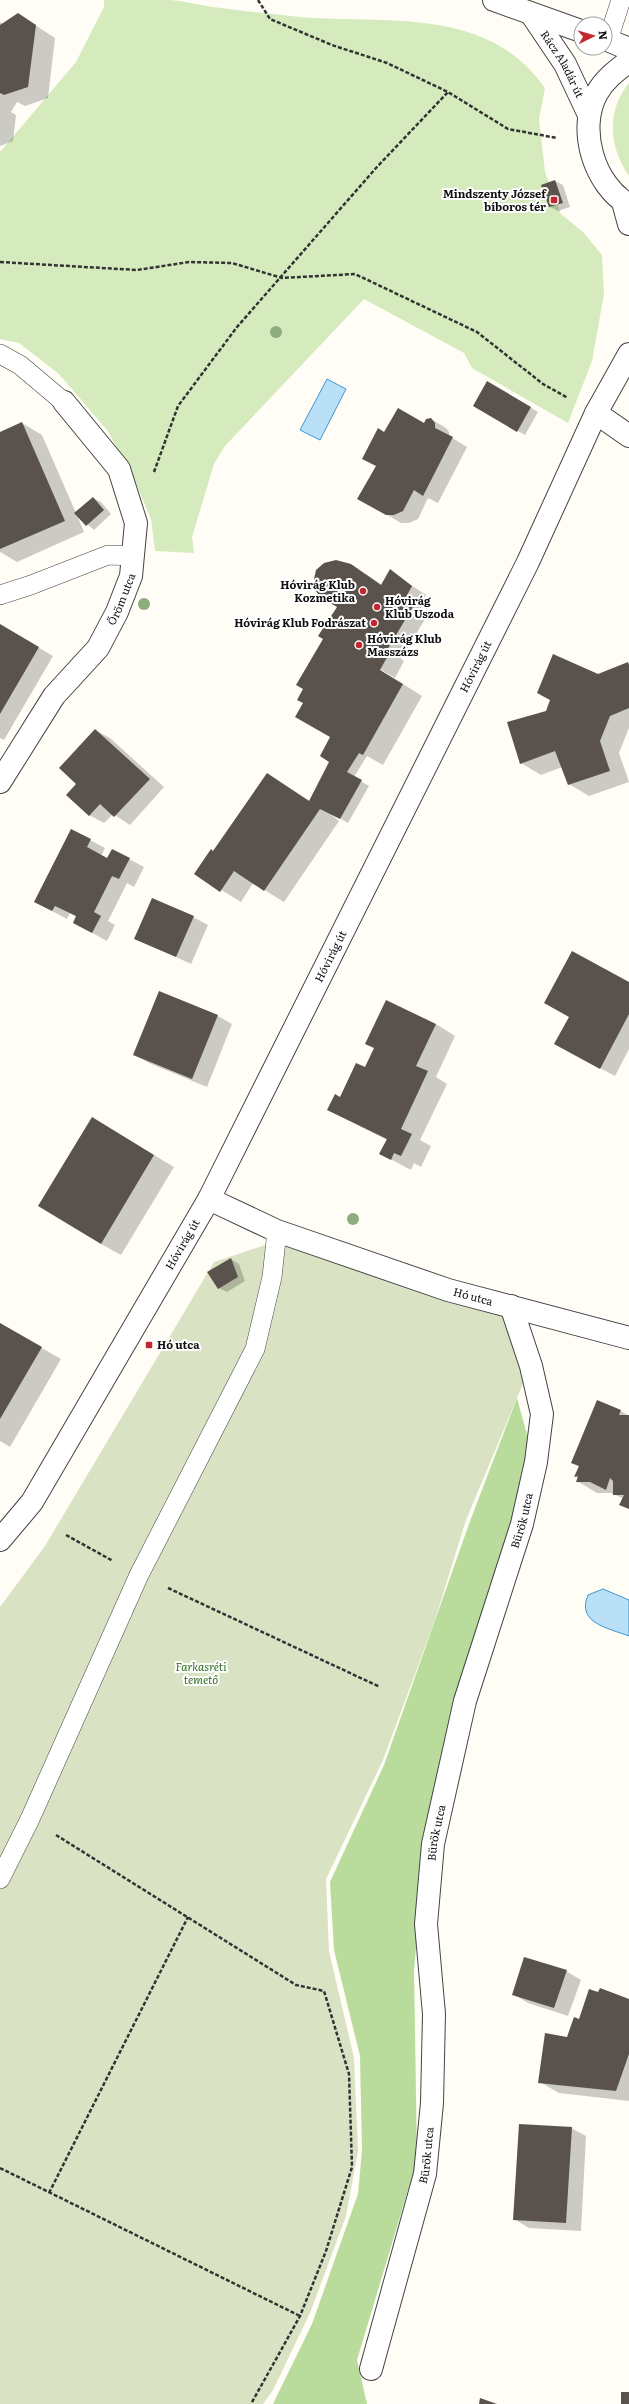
<svg xmlns="http://www.w3.org/2000/svg" width="629" height="2404" font-family="Literata,serif">
<rect width="100%" height="100%" fill="#fffdf5"/>
<!-- green -->
<path fill="#d5ebbd" d="M104 0C126 0 149 0 171 0 185 1 199 5 213 7 242 11 271 14 300 17 387 24 488 6 545 88L539 119 545 172 561 214 583 232 602 255 604 294 592 361 568 423 472 368 464 353 364 299 225 446 214 464 192 537 194 553 155 551 151 519 133 476 107 430 59 374 19 343 0 339V152L76 62 104 7Z
M629 83V176C609 147 606 111 629 83Z"/>
<!-- forest -->
<path fill="#b9dc9c" d="M517 1398 529 1442 519 1509 425 1844 414 1971 417 2160 357 2360 367 2404H273L312 2324 358 2194 362 2150 360 2056 334 1950 330 1882 384 1765 469 1524Z"/>
<!-- cemetery -->
<path fill="#d9e3c4" d="M289 1237 512 1311 527 1374 466 1520 434 1623 383 1760 326 1879 329 1951 354 2058 358 2151 346 2216 310 2313 273 2390 263 2404H0V1607L45 1546 214 1262Z"/>
<!-- water -->
<path fill="#b9e0f7" stroke="#3f96cf" d="M327 379 346 389 320 440 300 430Z
M603 1589 629 1600V1636C608 1628 576 1623 588 1595Z"/>
<!-- shadow -->
<path fill="#0003" d="M18 14 55 38 48 98 25 106 17 102 11 112 16 115 13 141 0 146V22L3 24Z
M555 181 563 185 570 207 558 211 550 207Z
M488 383 538 412 525 435 474 406Z
M431 419 446 428 449 432V436L467 447 438 503 428 498 418 519 409 523H401L358 498 377 466 384 433 424 424Z
M22 423 42 435 76 513 93 498 101 502 111 514 94 530 77 515 84 532 17 562 0 552V433Z
M390 571 426 595 420 606 428 614 401 659 404 661 395 678 320 635 366 574 382 585Z
M0 625 53 656 4 740 0 738Z
M629 664V728L619 753 629 782 589 796 569 784 562 767 541 775 521 763 547 711 598 675Z
M403 684 422 696 383 765 367 756 354 777 369 786 348 823 324 809 339 821 284 902 253 883 241 902 195 874 214 852 267 774 310 801Z
M95 730 110 738 164 787 130 825 113 814 104 823 89 815 78 784Z
M71 830 105 848 101 856 108 859 112 850 144 867 134 887 127 883 108 921 115 925 107 941 74 923 77 917 70 913 67 919 35 902Z
M193 917 208 925 191 964 135 938Z
M629 983V1049L615 1076 570 1052Z
M160 992 218 1016 232 1024 207 1087 149 1063 134 1054Z
M436 1024 455 1036 436 1077 447 1084 420 1140 431 1146 421 1167 414 1163 411 1170 381 1154 387 1140 328 1110 366 1068Z
M112 1130 174 1167 121 1255 101 1244Z
M231 1259 239 1264 245 1281 227 1292 219 1288Z
M0 1324 61 1359 10 1447 0 1441Z
M621 1411 629 1416V1509L621 1504 623 1499 620 1497 611 1493H597L577 1481 578 1478 575 1476 580 1467 572 1463Z
M566 1971 581 1980 568 2016 528 2003 513 1994Z
M629 2000V2101L559 2093 540 2082 580 2020Z
M571 2128 586 2136 581 2231 529 2228 514 2219Z"/>
<!-- building -->
<path fill="#5a524d" d="M18 13 36 25 28 87 4 95 0 93V25Z
M555 180 563 203 549 207 541 185Z
M487 381 531 407 517 432 473 406Z
M398 408 424 423 426 419 431 418 435 423V428L453 437 423 496 414 490 403 511 394 515H386L357 499 376 466 362 459 378 428 384 432Z
M22 422 65 521 0 549V432Z
M93 497 104 510 86 526 74 513Z
M336 560 351 564 381 585 390 569 412 586 406 597 414 605 387 650 390 652 380 670 403 684 363 755 359 753 347 772 362 780 340 819 320 809 264 891 234 871 220 892 194 874 211 849 213 851 267 773 309 801 329 762 320 756 330 737 295 717 303 703 297 700 303 689 296 685 323 639 318 636 337 607 320 597 316 591 314 579 316 570 324 563Z
M0 624 39 647 0 714Z
M553 654 598 674 628 662 629 665V708L610 716 600 741 610 771 568 785 555 751 520 764 507 722 546 711 550 700 537 693Z
M95 729 150 779 114 817 100 804 89 816 66 795 76 784 59 768Z
M71 829 91 839 87 847 107 858 112 849 130 858 119 879 112 876 94 912 101 916 92 933 73 923 76 916 55 906 52 911 34 902Z
M152 898 194 916 176 957 134 939Z
M572 951 629 982V1014L600 1069 554 1044 569 1017 544 1003Z
M159 991 218 1015 192 1079 133 1055Z
M386 1000 436 1024 416 1066 428 1071 401 1129 412 1134 401 1156 394 1153 391 1160 379 1154 387 1139 327 1110 335 1094 340 1097 356 1063 365 1067 374 1048 365 1044Z
M92 1117 154 1155 101 1244 38 1206Z
M231 1258 238 1277 218 1289 207 1272Z
M0 1323 42 1347 0 1419Z
M597 1400 621 1410 619 1415H629V1509L619 1505 624 1495H613V1481L610 1478 606 1490 590 1482H576L578 1476 574 1477 579 1466 571 1463Z
M524 1957 567 1970 554 2008 512 1995Z
M600 1988 629 1999V2054L616 2091 538 2083 545 2033 567 2037 574 2017 579 2019 589 1989 598 1992Z
M519 2124 572 2127 566 2223 513 2220Z
M621 2392H629V2404H621Z
M480 2398 497 2404H479Z"/>
<g fill="none" stroke-linecap="round" stroke-linejoin="round">
<defs>
<path id="service" d="M608 40 621 0
M0 354 20 365 64 402
M0 595 31 585 108 555 133 556
M0 1879 30 1819 139 1575 255 1349 272 1277 277 1231"/>
<g id="minor">
<path d="M494 0 581 31"/>
<path id="s1" d="M532 15 565 64 589 115"/>
<path d="M605 39 629 49"/>
<path d="M596 413 629 436"/>
<path id="s2" d="M0 782 54 696 98 648 117 612 131 576 136 523 119 469 64 402"/>
<path id="s3" d="M209 1199 277 1231 448 1290 629 1338"/>
<path id="s4" d="M371 2369 425 2174 432 2103 434 2014 426 1924 433 1844 465 1701 522 1524 536 1462 542 1414 531 1366 511 1306"/>
</g>
<g id="tertiary">
<path d="M629 61C616 71 605 79 597 93 577 129 594 185 629 205"/>
<path d="M623 202 629 224"/>
<path id="s5" d="M0 1540 32 1502 209 1199 528 562 596 413 629 354"/>
</g>
</defs>
<!-- service casing -->
<use href="#service" stroke="#444" stroke-width="20"/>
<!-- minor casing -->
<use href="#minor" stroke="#444" stroke-width="24"/>
<!-- tertiary casing -->
<use href="#tertiary" stroke="#444" stroke-width="24"/>
<!-- path -->
<path stroke="#333" stroke-width="2.5" stroke-dasharray="4 2" stroke-linecap="butt" d="M258 0 270 19 332 45 387 63 448 92 508 129 557 138
M0 262 137 270 189 262 232 263 282 278 355 274 477 332 543 384 568 398
M154 472 178 406 237 327 376 168 448 92
M66 1535 113 1561
M168 1588 380 1687
M56 1835 296 1985 324 1991 349 2074 352 2167 326 2251 300 2316 251 2404
M0 2168 300 2316
M49 2193 188 1917"/>
<!-- service -->
<use href="#service" stroke="#fff" stroke-width="19"/>
<!-- minor -->
<use href="#minor" stroke="#fff" stroke-width="22"/>
<!-- tertiary -->
<use href="#tertiary" stroke="#fff" stroke-width="22"/>
</g>
<!-- trees -->
<g fill="#8dad7f">
<circle cx="276" cy="332" r="6"/>
<circle cx="144" cy="604" r="6"/>
<circle cx="353" cy="1219" r="6"/>
</g>
<!-- markers -->
<g fill="#c4262e" stroke="#fff" stroke-width="1.5">
<rect x="550" y="196" width="8" height="8" rx="2"/>
<circle cx="363" cy="591" r="4"/>
<circle cx="377" cy="607" r="4"/>
<circle cx="374" cy="623" r="4"/>
<circle cx="359" cy="645" r="4"/>
<rect x="145" y="1341" width="8" height="8" rx="2"/>
</g>
<g text-anchor="middle" stroke-width="4" stroke-linejoin="round" paint-order="stroke">
<!-- street labels -->
<g font-size="11" fill="#111" stroke="#fff">
<text dy="4" stroke="none"><textPath href="#s1" startOffset="58">Rácz Aladár út</textPath></text>
<text dy="4" stroke="none"><textPath href="#s2" startOffset="221">Öröm utca</textPath></text>
<text dy="4" stroke="none"><textPath href="#s5" startOffset="996">Hóvirág út</textPath></text>
<text dy="4" stroke="none"><textPath href="#s5" startOffset="672">Hóvirág út</textPath></text>
<text dy="4" stroke="none"><textPath href="#s5" startOffset="348">Hóvirág út</textPath></text>
<text dy="4" stroke="none"><textPath href="#s3" startOffset="282">Hó utca</textPath></text>
<text dy="4" stroke="none"><textPath href="#s4" startOffset="869">Bürök utca</textPath></text>
<text dy="4" stroke="none"><textPath href="#s4" startOffset="545">Bürök utca</textPath></text>
<text dy="4" stroke="none"><textPath href="#s4" startOffset="221">Bürök utca</textPath></text>
</g>
<!-- poi labels -->
<g font-size="11" font-weight="bold" fill="#111" stroke="#fff" text-anchor="end">
<text x="546" y="198">Mindszenty József<tspan x="546" dy="13">bíboros tér</tspan></text>
<text x="355" y="589">Hóvirág Klub<tspan x="355" dy="13">Kozmetika</tspan></text>
<text x="385" y="605" text-anchor="start">Hóvirág<tspan x="385" dy="13">Klub Uszoda</tspan></text>
<text x="366" y="627">Hóvirág Klub Fodrászat</text>
<text x="367" y="643" text-anchor="start">Hóvirág Klub<tspan x="367" dy="13">Masszázs</tspan></text>
<text x="157" y="1349" text-anchor="start">Hó utca</text>
</g>
<!-- park labels -->
<g font-size="11" font-style="italic" fill="#2f6b1f" stroke="#fff">
<text x="201" y="1671">Farkasréti<tspan x="201" dy="13">temető</tspan></text>
</g>
</g>
<!-- north arrow -->
<g transform="translate(593 36) rotate(85)"><circle r="19" fill="#ffffff" stroke="#a0a0a0"/>
<path d="M0-3L7 15L0 10L-7 15Z" fill="#c4262e"/>
<text y="-6" font-size="11" font-weight="bold" text-anchor="middle" fill="#111111">N</text>
</g>
</svg>
